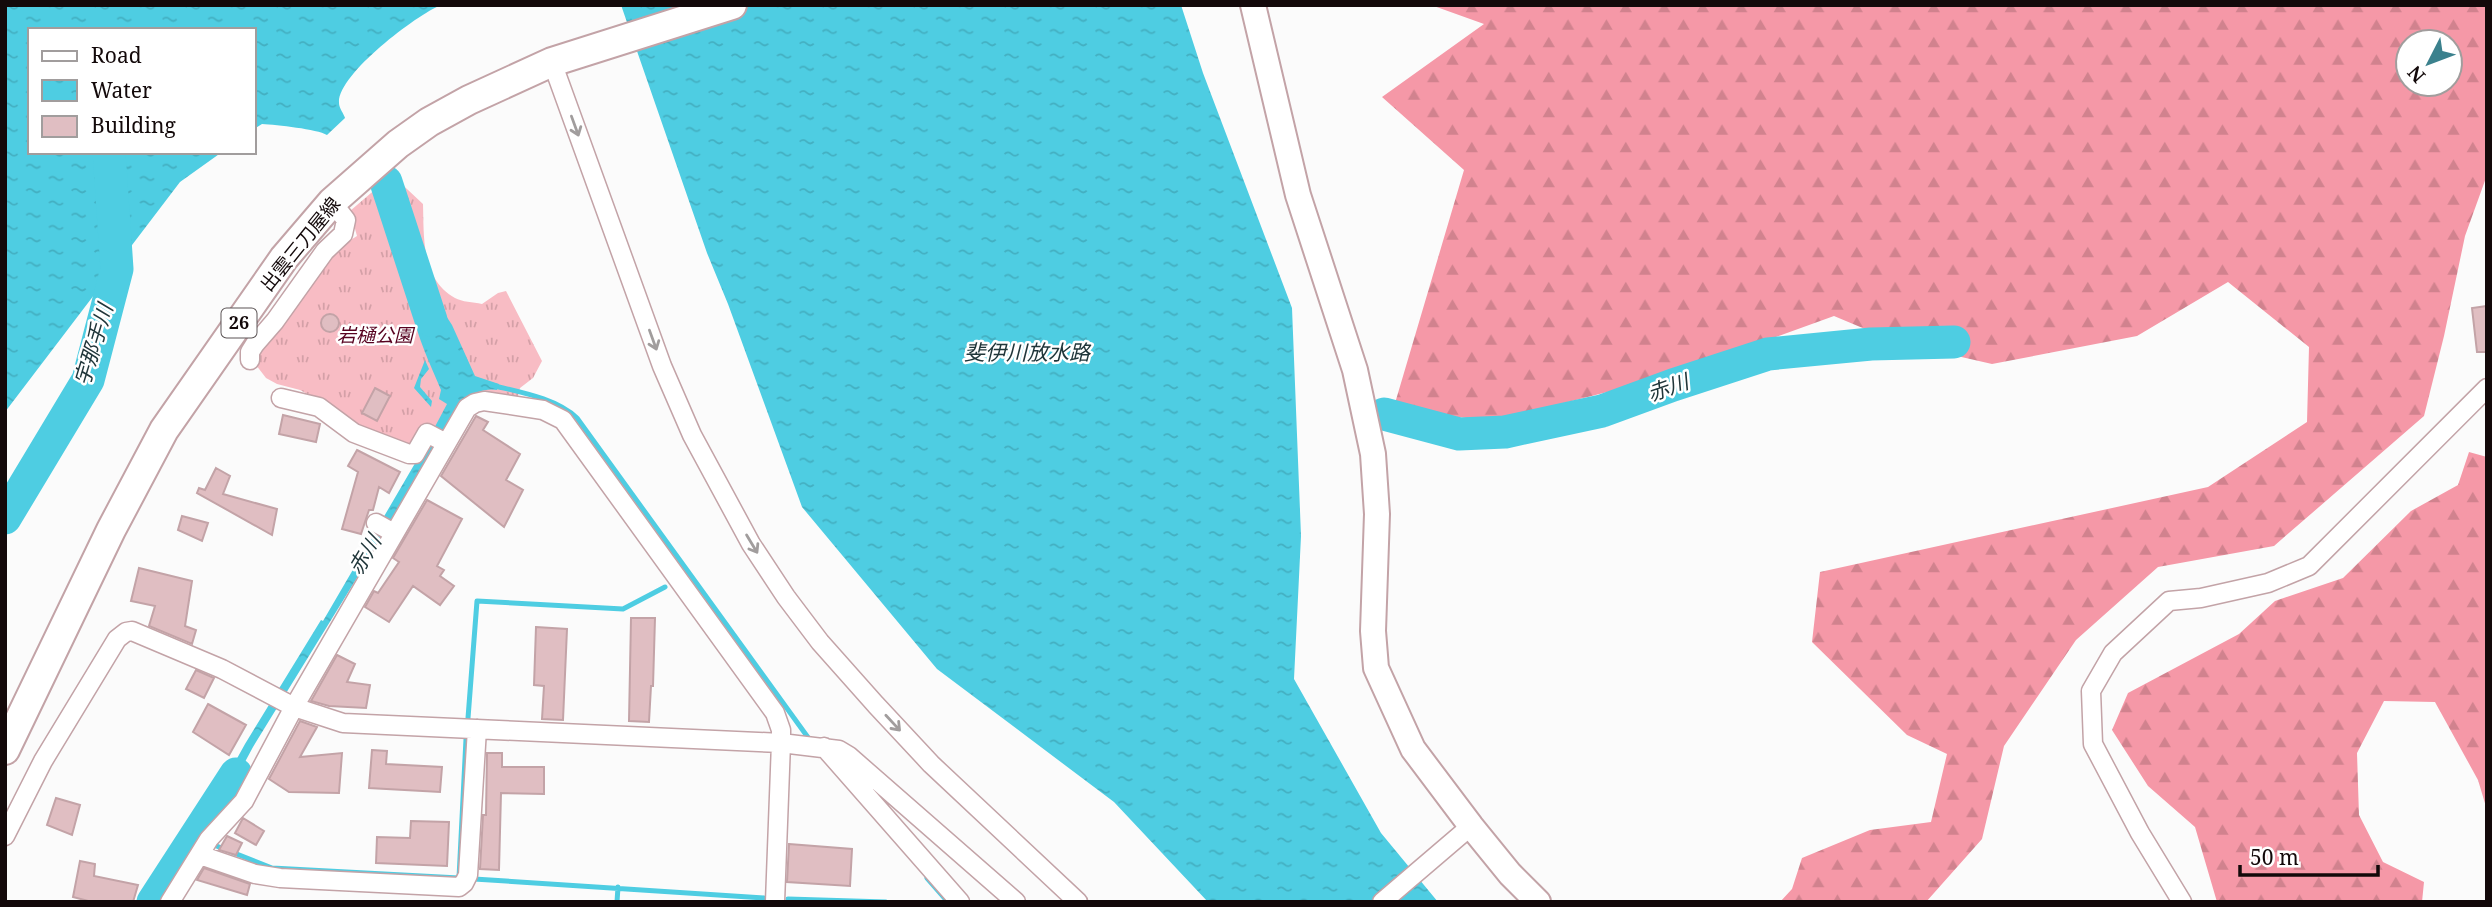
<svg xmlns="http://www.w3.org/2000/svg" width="2492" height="907" font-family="'Noto Serif','Noto Sans JP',serif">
<defs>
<pattern id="grass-tufts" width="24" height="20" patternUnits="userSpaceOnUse" patternTransform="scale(1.75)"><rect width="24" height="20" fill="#f8bcc4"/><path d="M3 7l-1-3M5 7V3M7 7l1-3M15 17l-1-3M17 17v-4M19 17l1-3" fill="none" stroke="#d4a0a7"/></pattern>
<pattern id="forest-firs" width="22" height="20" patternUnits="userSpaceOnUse" patternTransform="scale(1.75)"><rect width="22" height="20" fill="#f598a7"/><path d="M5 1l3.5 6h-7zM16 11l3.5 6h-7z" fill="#d1828e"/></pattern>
<pattern id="water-ripples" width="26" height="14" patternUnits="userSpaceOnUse" patternTransform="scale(1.75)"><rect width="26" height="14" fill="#4ecde2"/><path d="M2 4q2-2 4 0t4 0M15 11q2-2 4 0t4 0" fill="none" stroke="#43afc1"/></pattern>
</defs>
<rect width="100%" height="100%" fill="#fbfbfb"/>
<!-- grass -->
<path fill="url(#grass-tufts)" d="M392 175 423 204C424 237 421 279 455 298 462 302 473 302 482 304L498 293 506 291 542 361 533 378 520 388 518 396 486 393 462 406 408 448 366 432 329 406 300 390 277 384 266 378 256 365 262 343 291 313 308 282 341 246 357 236 350 211Z"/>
<!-- forest -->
<path fill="url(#forest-firs)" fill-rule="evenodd" d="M1431 5H2487V175L2465 236 2444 336 2424 416 2274 546 2158 567 2076 640 2004 746 1982 839 1926 902H1780L1792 889 1802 858 1870 830 1931 822 1947 754 1907 735 1812 642 1820 572 2208 487 2307 422 2309 347 2228 282 2137 336 1992 364 1896 342 1834 316 1666 377 1494 421 1393 410 1464 170 1382 97 1484 24ZM2408 42H2450V84H2408Z
M2469 452 2487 457V810L2478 780 2435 702 2384 701 2357 753 2359 815 2383 862 2424 882 2422 902H2217L2195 827 2148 786 2112 730 2128 693 2239 634 2275 601 2343 578 2411 511 2458 485Z"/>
<!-- water -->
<path fill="url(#water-ripples)" d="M5 5H441C416 15 337 75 339 103 339 108 344 114 345 118L327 135C317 129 277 125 262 124L254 129V30H30V152H222L180 182 5 412Z
M621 5H1181L1203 73 1292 308 1301 536 1294 679 1381 833 1438 902H1208L1114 802 937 669 802 507 728 304 707 253Z
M420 276 452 325 475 376 499 384 497 390C486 388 475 392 467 399L253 747 217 814 209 809 245 744 321 620 323 621 421 453 447 404 439 399 441 390C429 360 402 309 415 278Z
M425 360 429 369 421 379 420 387 432 401 431 407 414 388Z"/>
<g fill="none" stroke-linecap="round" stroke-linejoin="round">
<!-- stream -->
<path stroke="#4ecde2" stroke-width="5" d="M491 385C519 392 556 398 577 418L812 743
M468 718 477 601 623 609 665 587
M194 836 198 838
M214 845 272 868 459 878 466 739
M927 878 948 902
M474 879 764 898
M788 899 886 902
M617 902 618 887"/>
<!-- river -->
<path stroke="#4ecde2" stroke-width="33" d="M386 182 431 320
M1384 414 1459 434 1505 432 1602 411 1673 385 1768 354 1871 344 1954 342
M5 518 88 380 117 269 109 152
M153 902 236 774"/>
</g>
<!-- building -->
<path fill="#e0bec2" stroke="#c3a3a7" stroke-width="2" d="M2487 306V352H2477L2472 308Z
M321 323a9 9 0 1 1 18 0a9 9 0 1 1-18 0Z
M375 388 390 396 377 421 362 413Z
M283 415 320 424 316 442 279 434Z
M476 416 488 422 483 430 520 454 506 480 523 490 504 527 441 476Z
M357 450 400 472 389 493 379 487 373 510H369L361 534 342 529 358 472 348 466Z
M216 468 230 476 223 494 277 509 272 535 197 493 199 488 205 490Z
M427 500 462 519 437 566 444 570 440 576 454 586 440 605 413 586 389 622 365 607 374 591 378 593 399 562 393 558Z
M182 516 208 523 202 541 178 530Z
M139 568 192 581 185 626 196 630 192 644 149 626 155 606 131 601Z
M631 618H655L653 686H651L649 722 629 721Z
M536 627 567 629 563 720 542 719 544 686 534 685Z
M337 655 355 664 347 682 370 685 366 708 329 706 311 701Z
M196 670 214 678 204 698 186 689Z
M208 704 246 725 229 755 193 732Z
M300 721 317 727 300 757 342 753 339 793 289 792 269 779Z
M372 750 387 751 386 764 442 767 440 792 369 788Z
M487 753H502V767H544V794L501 793 499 870 480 869 483 815H486Z
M56 798 80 805 72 835 47 825Z
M243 818 264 831 256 845 235 833Z
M411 821 449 822 447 866 376 863 377 837 410 838Z
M227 836 242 843 236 855 219 850Z
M789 844 852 849 850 886 787 882Z
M80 861 95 864 94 876 138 885 133 902H92L73 897Z
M204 868 250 884 247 895 197 880Z"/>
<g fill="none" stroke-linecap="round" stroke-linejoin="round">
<defs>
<path id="street" d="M552 62 662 366 692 435 751 544 786 597 820 642 876 705 931 764 1078 902
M250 360V352L255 344 275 321 325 251 343 234 346 220 332 202
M281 398 319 407 354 433 409 454H415L427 433 446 443
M376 523 394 533
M824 747 960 902
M5 836 43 761 117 639 126 632 132 631 222 669 294 707 343 723 781 743 839 750 849 756 1016 902
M200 855 255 874 280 878 459 887 464 883 468 875 477 729
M170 902 209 839 244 801 294 707 467 408 475 403 484 401 543 410 563 420 775 713 781 730V743L775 902
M1382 902 1471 826
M2182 902 2140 833 2093 744 2091 691 2113 653 2169 601 2201 598 2268 583 2309 566 2487 388"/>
<path id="secondary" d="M1253 5 1298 195 1355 370 1373 454 1377 514 1373 631 1376 668 1413 749 1471 826 1510 874 1538 902"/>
<path id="primary" d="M5 750 111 530 164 430 284 258 332 202 398 144 429 122 469 100 552 62 732 5"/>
</defs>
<!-- street casing -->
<use href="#street" stroke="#c3a3a7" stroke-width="21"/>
<!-- secondary casing -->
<use href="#secondary" stroke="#c3a3a7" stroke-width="28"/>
<!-- primary casing -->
<use href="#primary" stroke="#c3a3a7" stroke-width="32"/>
<!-- street -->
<use href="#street" stroke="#fff" stroke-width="18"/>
<!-- secondary -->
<use href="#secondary" stroke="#fff" stroke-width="24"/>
<!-- primary -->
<use href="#primary" stroke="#fff" stroke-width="28"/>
</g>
<!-- one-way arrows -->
<defs><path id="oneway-shaft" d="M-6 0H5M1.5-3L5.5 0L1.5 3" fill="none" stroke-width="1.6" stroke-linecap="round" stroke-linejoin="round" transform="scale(1.75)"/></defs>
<g stroke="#a19d9d">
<use href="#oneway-shaft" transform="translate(575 126) rotate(70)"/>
<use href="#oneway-shaft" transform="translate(653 340) rotate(70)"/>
<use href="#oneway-shaft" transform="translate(752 544) rotate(59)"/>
<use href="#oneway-shaft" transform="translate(893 723) rotate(47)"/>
</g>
<g text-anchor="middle" stroke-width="5" stroke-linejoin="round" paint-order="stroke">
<!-- shield labels -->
<rect fill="#fff" stroke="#5a5354" stroke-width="2" x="221.5" y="308.5" width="35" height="29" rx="5"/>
<g font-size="18" font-weight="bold" fill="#13090a">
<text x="239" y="329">26</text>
</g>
<!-- street labels -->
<g font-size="19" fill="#13090a" stroke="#fff">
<text transform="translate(300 244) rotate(-51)" y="7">出雲三刀屋線</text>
</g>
<!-- park labels -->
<g font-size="19" font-style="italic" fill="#570220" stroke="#fff">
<text x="375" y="342">岩樋公園</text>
</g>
<!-- water labels -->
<g font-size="21" font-style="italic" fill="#20363a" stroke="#fff">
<text transform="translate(94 345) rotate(-73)" y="7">宇那手川</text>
<text x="1027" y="360">斐伊川放水路</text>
<text transform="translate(1668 388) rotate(-19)" y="7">赤川</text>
<text transform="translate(365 555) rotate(-59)" y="7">赤川</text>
</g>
</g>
<!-- border -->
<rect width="2492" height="907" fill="none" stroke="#13090a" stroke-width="14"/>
<!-- legend -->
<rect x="28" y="28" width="228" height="126" fill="#ffffff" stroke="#a19d9d" stroke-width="2"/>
<rect x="42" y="51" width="35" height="10" fill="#ffffff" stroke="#a19d9d" stroke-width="2"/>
<text x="91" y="63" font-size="21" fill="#13090a">Road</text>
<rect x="42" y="80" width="35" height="21" fill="url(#water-ripples)" stroke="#a19d9d" stroke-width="2"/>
<text x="91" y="98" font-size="21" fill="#13090a">Water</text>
<rect x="42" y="116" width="35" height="21" fill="#e0bec2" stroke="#a19d9d" stroke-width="2"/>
<text x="91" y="133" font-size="21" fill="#13090a">Building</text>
<!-- north arrow -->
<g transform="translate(2429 63) rotate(228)"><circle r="33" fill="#ffffff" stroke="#a19d9d" stroke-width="2"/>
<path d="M0-5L12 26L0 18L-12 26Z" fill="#3b818d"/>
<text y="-10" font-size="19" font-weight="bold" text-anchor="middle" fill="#13090a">N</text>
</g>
<!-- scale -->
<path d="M2240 865v10h138v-10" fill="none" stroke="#13090a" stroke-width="3.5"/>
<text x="2250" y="865" font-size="21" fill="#13090a" stroke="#ffffff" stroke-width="5" paint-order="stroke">50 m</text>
</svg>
